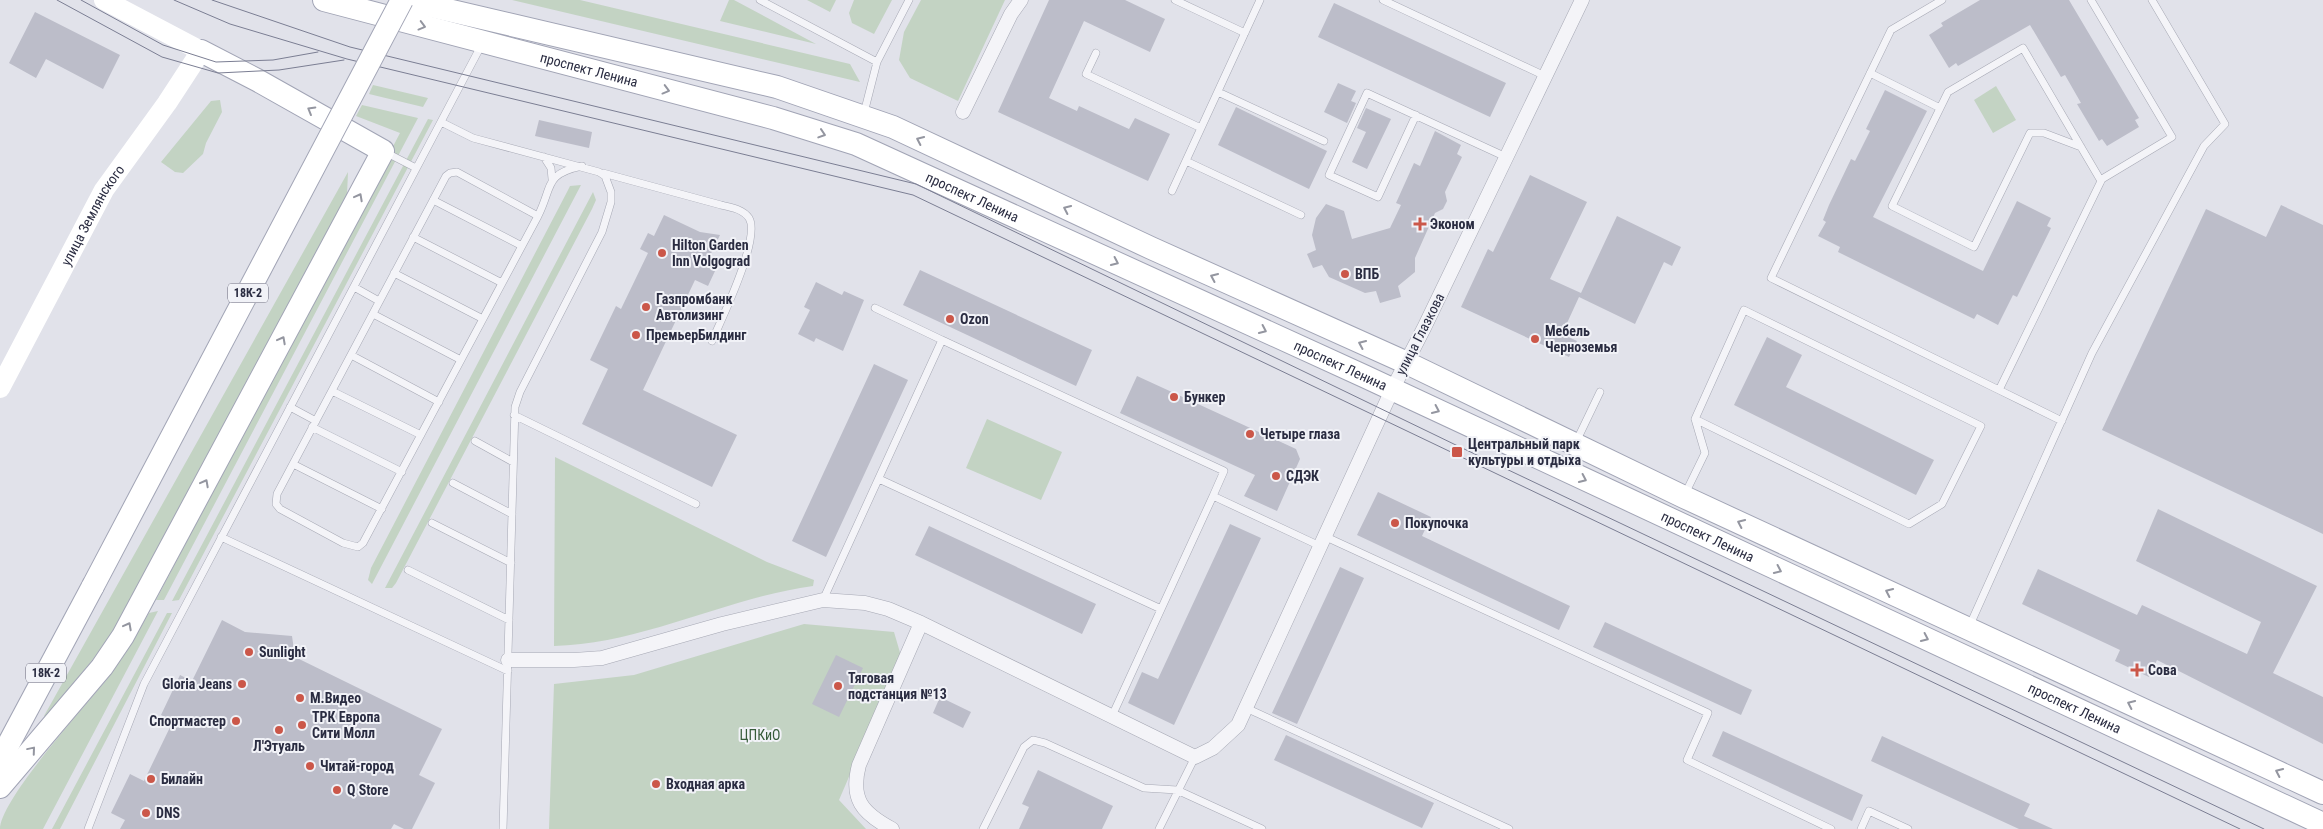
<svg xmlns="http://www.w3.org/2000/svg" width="2323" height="829" font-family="'Roboto Condensed',sans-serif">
<rect width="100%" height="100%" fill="#e1e2ea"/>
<!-- green -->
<path fill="#c3d3c3" d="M512 0H580L850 64 860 82Z
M729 0H734L816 44 720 21Z
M807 0H836L830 12Z
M854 0H892L874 34 852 23 849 13Z
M921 0H1005L958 101 910 78 899 60 904 32Z
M373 85 428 98 423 107 369 94Z
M1996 86 2016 120 1993 133 1974 100Z
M220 100 222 112 206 143 203 154 183 173 175 172 161 162 211 101Z
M362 105 418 118 164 600H156L400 133 356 116Z
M428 119 433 120 179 600 172 601Z
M348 172 347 195 115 628 94 658 46 717 44 716Z
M581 185 372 584 368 580 371 568 567 192 570 186Z
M593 192 596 200 592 209 396 583 392 588H385Z
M987 419 1062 452 1041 500 966 468Z
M555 457 767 562 814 580 813 586C725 598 643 644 554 646Z
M158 611 43 829H0C0 800 86 705 108 678 123 658 136 635 149 613Z
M167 613H172L60 829H52Z
M804 624 894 632 901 656 839 800 866 829H549L554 684 634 675Z"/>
<!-- building -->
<path fill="#bcbdc9" d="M1049 0H1125L1165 19 1150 52 1084 21 1049 98 1077 111 1079 106 1129 129 1135 118 1170 134 1148 181 998 112Z
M1980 0H2069L2139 118 2135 120 2139 127 2107 146 2102 139 2099 141 2077 104 2081 103 2065 75 2061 77 2030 25 1958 66 1956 63 1949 68 1929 35 1943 26 1941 23Z
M1334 3 1506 83 1490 117 1318 37Z
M35 12 120 55 103 89 46 59 36 78 9 63Z
M1338 83 1356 91 1351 101 1356 103 1347 123 1324 112Z
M1885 90 1927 111 1873 217 1983 271 2017 201 2051 218 2047 226 2051 228 2017 297 2013 295 1998 325 1977 314 1974 319 1838 252 1840 247 1818 236 1826 222 1823 220 1829 205 1851 159 1855 161 1870 131 1866 129Z
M1236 107 1327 151 1309 189 1218 145Z
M1366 108 1391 119 1367 169 1352 162 1366 132 1357 128Z
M539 120 592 132 589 148 535 136Z
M1435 131 1461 145 1457 154 1462 157 1445 192 1447 201 1443 209 1435 213 1415 258V272L1398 286 1401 297 1380 303 1376 291 1365 293 1329 277 1322 265 1313 268 1307 254 1316 250 1312 235 1316 218 1326 204 1344 211 1352 239 1390 228 1401 205 1396 203 1414 163 1420 166Z
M1530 175 1587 202 1550 279 1581 293 1617 216 1681 247 1672 266 1664 262 1635 324 1579 297 1562 334 1577 341 1569 357 1461 307 1488 249 1493 252Z
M2281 205 2323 225V534L2102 430 2206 209 2266 237Z
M664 215 700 232 720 235 705 266 715 271 708 286 695 280 643 390 737 435 712 487 582 424 608 369 590 360 616 306 621 309 648 253 640 249 648 233 654 236Z
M920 270 1092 350 1076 386 903 305Z
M816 282 842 295 844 291 864 300 843 351 816 338 814 342 798 334 810 310 804 307Z
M1767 337 1802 355 1786 387 1934 460 1916 495 1734 405Z
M874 364 908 380 826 557 792 541Z
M1137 376 1296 449 1300 459 1277 511 1244 496 1255 475 1120 413Z
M1378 492 1431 517 1422 536 1570 606 1559 630 1357 535Z
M2158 509 2317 586 2273 673 2323 697V744L2157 660 2149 677 2115 661 2120 650 2022 604 2038 569 2137 615 2142 605 2247 654 2261 622 2136 561Z
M1230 524 1261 538 1174 725 1128 703 1142 672 1158 679Z
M929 526 1096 604 1082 634 915 555Z
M1340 567 1364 578 1297 724 1272 713Z
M222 620 245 632 292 636 295 657 442 729 419 775 435 783 412 829H404L394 824 391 829H120L125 820 111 813 130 774 144 781 173 721 161 715 180 675 192 681Z
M1605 622 1752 690 1741 715 1593 647Z
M836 655 863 668 839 717 812 704Z
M940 697 971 712 963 728 933 713Z
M1723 731 1863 795 1852 821 1712 756Z
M1286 735 1434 803 1422 828 1274 760Z
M1882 736 2030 804 2024 816 2053 829H2019L1871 761Z
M1038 770 1113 806 1102 829H1019L1029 807 1022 804Z"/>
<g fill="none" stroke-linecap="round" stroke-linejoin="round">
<defs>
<path id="service" d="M760 0 877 62
M1175 0 1245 33
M1383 0 1545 76
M1942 0 1891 30 1771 278 1999 390 2102 179 2172 137 2091 0
M1096 53 1086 74 1201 128
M1870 73 1940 108
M1218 92 1324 141
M864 113 877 62 909 0
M1416 115 1378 197 1329 175 1367 93 1506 157
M441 122 473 138 599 172 605 176 611 192V202L602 232 520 392 515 407 503 829
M2081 147 2044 133H2030L1974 247 1892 206 1948 92 2023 48 2081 147 2101 181
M385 152 416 168
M544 157 551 168 552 179
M1186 161 1301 215
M603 173 721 205C730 207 743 209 749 218 761 238 722 318 712 341
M1172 191 1260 0
M433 200 522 246
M538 216 457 172 450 173 446 176 277 494 276 504 280 509 343 543 358 547 363 543 538 216C553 186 544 174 582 166
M413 237 502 283
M394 273 483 319
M354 287 379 301
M875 308 942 340
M373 314 461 360
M351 355 439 402
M1999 390 2062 421
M332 391 421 435
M290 407 316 421
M514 415 696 504
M312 427 402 472
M475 441 513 462
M1576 442 1600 392
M293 464 382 509
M879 479 1161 609
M453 483 512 514
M1685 494 1705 453 1695 419 1744 310 1981 426 1942 504 1909 524 1695 419
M432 523 511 563
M1324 536 1708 713 1687 760 1831 829
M221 537 508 671
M408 570 509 620
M823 600 942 340 1224 471 1213 496 1320 546
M1969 627 2092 353 2204 146 2225 124 2152 0
M1246 708 1509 829
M1112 716 1213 496
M88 829 144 684 482 44
M983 829 1024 747 1033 740 1045 743 1144 788 1177 790 1262 829
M1159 829 1195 757
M1861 829 1869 811 1908 829"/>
<path id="minor" d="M963 112 1011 14 1021 0
M508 660H574L602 658 722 624 823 600 865 603 888 609 921 623 1195 757 1213 748 1238 725 1392 390 1424 328 1582 0
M892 829C862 813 850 799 859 765L921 623"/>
<g id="primary">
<path id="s2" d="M324 0 773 118 856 144 1366 377 2323 824"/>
<path d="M405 0 777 87 893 127 1151 248 1407 363 1684 497 2323 793"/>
<path d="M0 760 93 586"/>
<path d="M0 787 102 667 123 636 383 151 257 80 201 51"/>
</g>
</defs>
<!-- service casing -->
<use href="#service" stroke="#a6a8b4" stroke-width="8"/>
<!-- minor casing -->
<use href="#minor" stroke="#a6a8b4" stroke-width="15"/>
<!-- primary casing -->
<use href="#primary" stroke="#a1a4b5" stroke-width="24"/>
<!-- service -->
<use href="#service" stroke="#f4f4f8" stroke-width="7"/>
<!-- minor -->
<use href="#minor" stroke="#f4f4f8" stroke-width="14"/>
<!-- secondary -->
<path stroke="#fff" stroke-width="20" id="s1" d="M0 388 104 190 167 103 201 51 104 0"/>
<!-- primary -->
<use href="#primary" stroke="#fff" stroke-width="22"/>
<!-- tram -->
<path stroke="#7b7e93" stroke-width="1" d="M57 0 162 57 218 73 279 70 344 60
M81 0 163 45 216 62 273 60 318 52
M174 0 230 24 347 59 913 195 2240 829
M212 0 350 47 916 184 1460 447 2264 829"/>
<defs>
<path id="primary-bridge" d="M93 586 402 0"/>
</defs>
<!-- primary-bridge casing -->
<use href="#primary-bridge" stroke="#a1a4b5" stroke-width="24" stroke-linecap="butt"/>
<!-- primary-bridge -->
<use href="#primary-bridge" stroke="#fff" stroke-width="22"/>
</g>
<!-- one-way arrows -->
<defs><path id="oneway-chevron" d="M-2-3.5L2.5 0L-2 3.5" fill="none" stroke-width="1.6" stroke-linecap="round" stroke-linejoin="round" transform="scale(1.25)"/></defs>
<g stroke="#9496a0">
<use href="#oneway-chevron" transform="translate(422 26) rotate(15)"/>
<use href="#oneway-chevron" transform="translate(666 90) rotate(15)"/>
<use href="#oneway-chevron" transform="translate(311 110) rotate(-150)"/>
<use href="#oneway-chevron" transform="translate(822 134) rotate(18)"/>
<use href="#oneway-chevron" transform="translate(920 140) rotate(-155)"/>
<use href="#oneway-chevron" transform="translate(359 197) rotate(-62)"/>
<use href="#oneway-chevron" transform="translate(1067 209) rotate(-155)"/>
<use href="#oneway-chevron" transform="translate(1115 262) rotate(25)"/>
<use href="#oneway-chevron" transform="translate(1214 277) rotate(-156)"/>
<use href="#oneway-chevron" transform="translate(1263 330) rotate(25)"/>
<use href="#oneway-chevron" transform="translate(282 340) rotate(-62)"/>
<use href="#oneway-chevron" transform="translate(1362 344) rotate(-156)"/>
<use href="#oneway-chevron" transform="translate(1436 410) rotate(25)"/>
<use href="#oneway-chevron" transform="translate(1583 479) rotate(25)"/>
<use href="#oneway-chevron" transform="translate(205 483) rotate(-62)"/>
<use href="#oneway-chevron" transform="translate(1741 523) rotate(-155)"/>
<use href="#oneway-chevron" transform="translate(1778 570) rotate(25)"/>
<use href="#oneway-chevron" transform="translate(1889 592) rotate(-155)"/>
<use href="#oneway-chevron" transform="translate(128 626) rotate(-62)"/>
<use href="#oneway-chevron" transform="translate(1925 638) rotate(25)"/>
<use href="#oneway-chevron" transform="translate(2131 704) rotate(-155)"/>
<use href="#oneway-chevron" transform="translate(32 750) rotate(-50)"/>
<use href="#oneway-chevron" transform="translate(2279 772) rotate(-155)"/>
</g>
<!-- markers -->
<g fill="#cb5749" stroke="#f1f2f7" stroke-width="2">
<path d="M1417.5 216.5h5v5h5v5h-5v5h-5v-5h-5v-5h5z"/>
<circle cx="662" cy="253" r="5"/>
<circle cx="1345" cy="274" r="5"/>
<circle cx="646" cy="307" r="5"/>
<circle cx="950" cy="319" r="5"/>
<circle cx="636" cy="335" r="5"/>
<circle cx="1535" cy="339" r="5"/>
<circle cx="1174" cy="397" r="5"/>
<circle cx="1250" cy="434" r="5"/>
<rect x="1451" y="446" width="12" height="12" rx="2.5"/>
<circle cx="1276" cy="476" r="5"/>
<circle cx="1395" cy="523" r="5"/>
<circle cx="249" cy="652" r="5"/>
<path d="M2134.5 662.5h5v5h5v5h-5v5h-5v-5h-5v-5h5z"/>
<circle cx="242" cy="684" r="5"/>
<circle cx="838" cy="686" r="5"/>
<circle cx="300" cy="698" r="5"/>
<circle cx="236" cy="721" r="5"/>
<circle cx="302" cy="725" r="5"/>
<circle cx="279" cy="730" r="5"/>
<circle cx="310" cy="766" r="5"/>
<circle cx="151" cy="779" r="5"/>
<circle cx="656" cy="784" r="5"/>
<circle cx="337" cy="790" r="5"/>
<circle cx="146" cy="813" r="5"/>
</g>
<g text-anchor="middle" stroke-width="4" stroke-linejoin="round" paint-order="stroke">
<!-- shield labels -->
<g fill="#f1f2f7" stroke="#666778" stroke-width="1">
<rect x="228" y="283.5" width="40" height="19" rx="4"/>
<rect x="26" y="663.5" width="40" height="19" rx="4"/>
</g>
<g font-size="12" font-weight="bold" fill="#2a2c41">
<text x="248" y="297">18К-2</text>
<text x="46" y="677">18К-2</text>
</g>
<!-- street labels -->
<g font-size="14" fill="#2a2c41" stroke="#f1f2f7">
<text dy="5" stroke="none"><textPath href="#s2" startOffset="274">проспект Ленина</textPath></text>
<text dy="5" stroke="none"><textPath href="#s2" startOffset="679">проспект Ленина</textPath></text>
<text dy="5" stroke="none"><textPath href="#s1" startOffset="196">улица Землянского</textPath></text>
<text transform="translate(1420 334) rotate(-63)" y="5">улица Глазкова</text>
<text dy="5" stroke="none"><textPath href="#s2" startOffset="1084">проспект Ленина</textPath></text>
<text dy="5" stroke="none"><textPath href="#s2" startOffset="1489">проспект Ленина</textPath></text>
<text dy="5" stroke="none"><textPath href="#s2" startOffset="1894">проспект Ленина</textPath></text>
</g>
<!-- poi labels -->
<g font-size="14" font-weight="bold" fill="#2a2c41" stroke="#f1f2f7" text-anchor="start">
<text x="1430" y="229">Эконом</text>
<text x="672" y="250">Hilton Garden<tspan x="672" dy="16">Inn Volgograd</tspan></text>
<text x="1355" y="279">ВПБ</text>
<text x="656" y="304">Газпромбанк<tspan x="656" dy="16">Автолизинг</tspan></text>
<text x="960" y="324">Ozon</text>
<text x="1545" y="336">Мебель<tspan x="1545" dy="16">Черноземья</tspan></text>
<text x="646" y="340">ПремьерБилдинг</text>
<text x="1184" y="402">Бункер</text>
<text x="1260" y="439">Четыре глаза</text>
<text x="1468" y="449">Центральный парк<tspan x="1468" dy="16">культуры и отдыха</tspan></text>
<text x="1286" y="481">СДЭК</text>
<text x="1405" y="528">Покупочка</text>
<text x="259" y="657">Sunlight</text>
<text x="2148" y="675">Сова</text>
<text x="848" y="683">Тяговая<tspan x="848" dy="16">подстанция №13</tspan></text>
<text x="232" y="689" text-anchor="end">Gloria Jeans</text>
<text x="310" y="703">М.Видео</text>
<text x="312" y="722">ТРК Европа<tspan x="312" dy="16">Сити Молл</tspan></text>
<text x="226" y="726" text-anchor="end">Спортмастер</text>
<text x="279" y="751" text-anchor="middle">Л'Этуаль</text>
<text x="320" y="771">Читай-город</text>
<text x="161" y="784">Билайн</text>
<text x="666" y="789">Входная арка</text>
<text x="347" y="795">Q Store</text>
<text x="156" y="818">DNS</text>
</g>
<!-- park labels -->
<g font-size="14" fill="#375c3a" stroke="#f1f2f7">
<text x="760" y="740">ЦПКиО</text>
</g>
</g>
</svg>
